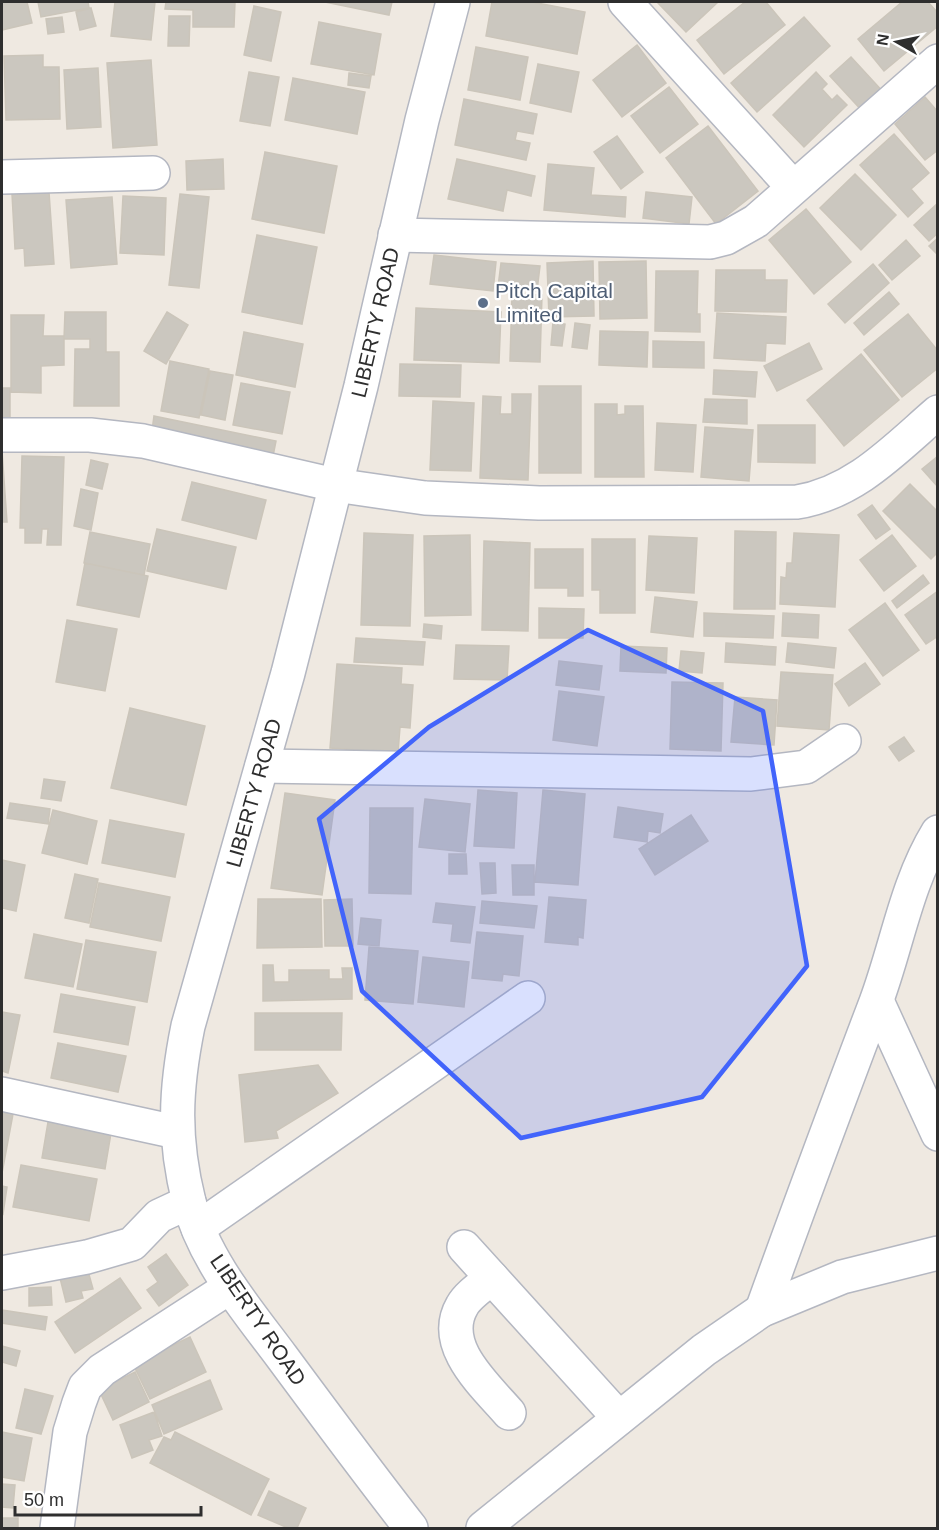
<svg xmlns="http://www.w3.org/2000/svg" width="939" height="1530" font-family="Helvetica,sans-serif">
<rect width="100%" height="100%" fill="#efe9e1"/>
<!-- building -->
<path fill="#cbc7bf" stroke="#cbc5ba" stroke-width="1.5" d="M2 2H27L32 23 2 30Z
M38 2H88L89 8 41 17Z
M115 2H155L151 40 111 36Z
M166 2H235L234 27H193V10L165 9Z
M325 2H392L389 15Z
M492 2H532L585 12 577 54 486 36Z
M657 2H718L686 32Z
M745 2H766L785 25 724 74 697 40Z
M902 2H928L938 13V26L884 71 858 39Z
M254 6 281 12 271 61 244 55Z
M91 8 96 26 80 30 76 12Z
M169 16H190L189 46H168Z
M62 17 64 32 48 34 46 19Z
M804 17 830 46 757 112 731 83Z
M319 22 381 34 374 75 311 64Z
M637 45 666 83 622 117 593 80Z
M476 47 528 57 520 100 468 90Z
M43 55V67H59L60 119 6 120 4 56Z
M851 57 885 94 864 113 830 76Z
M151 60 157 145 113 148 107 63Z
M538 64 579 72 571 112 530 103Z
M98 68 101 127 67 129 64 70Z
M249 72 279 77 270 126 240 121Z
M816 72 827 84 822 89 832 100 837 95 847 105 804 147 773 115Z
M349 73 371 76 369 88 348 85Z
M293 78 365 92 357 134 285 120Z
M669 87 698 124 660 153 631 116Z
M925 97 938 112V150L925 160 895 124Z
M464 99 537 114 533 134 517 131 515 140 530 143 526 160 455 145Z
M708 126 758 191 716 224 666 158Z
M894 134 929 173 911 189 923 203 908 217 860 165Z
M617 136 643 172 621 189 594 152Z
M265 152 337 166 324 233 252 219Z
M223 159 224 189 187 190 186 161Z
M457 159 535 176 531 196 507 190 503 211 448 199Z
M548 164 594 168 591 195 626 197 625 217 544 210Z
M855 174 896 215 861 250 820 208Z
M49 192 54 264 25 266 24 248 15 249 12 194Z
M646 192 692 197 689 224 643 218Z
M180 194 209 197 199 288 169 285Z
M123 196 166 198 164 255 120 253Z
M112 197 117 264 71 268 66 200Z
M938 203V233L929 241 914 225Z
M806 209 851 262 814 294 769 240Z
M257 235 317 247 302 324 242 312Z
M938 238V255L929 246Z
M906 240 920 256 892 280 879 265Z
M434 255 496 262 493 291 430 284Z
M593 261 594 316 549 317 547 263Z
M646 261 647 318 600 319 599 262Z
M501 263 540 266 537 291 498 287Z
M873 264 889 283 845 323 828 304Z
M716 270H765V280H787L786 312 715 311Z
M656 271H698L697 314H700V332L655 331Z
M889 292 899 304 864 335 854 323Z
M512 294 542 295 540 362 510 361Z
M416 308 501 312 499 363 414 360Z
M65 312H106V352H119V406H74L75 349H90V339H64Z
M167 312 188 325 166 364 144 351Z
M717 313 786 317 785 344 766 343 765 361 714 358Z
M908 314 938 351V368L902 397 864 350Z
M11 315H44L43 336H64V365L41 366V393L11 392Z
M553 322 565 324 562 346 551 345Z
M575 323 590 325 587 349 572 347Z
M600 331 648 332 647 367 599 365Z
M244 332 303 344 295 387 236 375Z
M653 341 704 342V368L653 367Z
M809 343 822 369 777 391 764 366Z
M861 354 899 400 844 446 807 400Z
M170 361 209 369 199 418 161 411Z
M400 364 461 365 460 397 399 396Z
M2 368V388H10V420H2Z
M714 370 757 372 755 397 713 394Z
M210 371 233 375 225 420 201 415Z
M241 383 290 392 282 434 233 425Z
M539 386H581V473H539Z
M512 394H531L528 480 480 478 483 396 501 397 500 414H512Z
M705 399 747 400V424L703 422Z
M433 401 474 403 471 471 430 470Z
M595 404H617V415L625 414V406H643L644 477H595Z
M154 416 276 441 273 456 152 431Z
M657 423 696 425 693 472 655 470Z
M758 425H815V463L758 462Z
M705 427 753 430 749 481 701 477Z
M2 451 7 522H2Z
M22 456 64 457 61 545H47L48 529H42L41 543H25V528H20Z
M938 456V487L922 469Z
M91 460 108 464 102 489 86 485Z
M192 482 266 500 256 539 182 520Z
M910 484 938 512V552L931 559 883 511Z
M81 489 98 493 91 530 74 526Z
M872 505 890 529 876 539 858 515Z
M157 529 236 547 226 589 147 571Z
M735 531 776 532 775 609H734Z
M90 532 150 544 144 575 84 563Z
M364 533 413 535 410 626 361 625Z
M794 533 839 535 835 607 780 604 781 577 786 578 787 563H792Z
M470 535 471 615 425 616 424 536Z
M892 535 916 566 884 591 860 560Z
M649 536 697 538 694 593 646 590Z
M592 539H635V613H600V590H592Z
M484 541 530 543 528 631 482 630Z
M535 549H583V596H568V588H535Z
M85 563 148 576 139 617 77 605Z
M923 575 929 583 897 608 892 601Z
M938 591V636L926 644 905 615Z
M655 597 697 602 693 637 651 632Z
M885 603 919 650 883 676 849 630Z
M539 608 584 609 583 638H539Z
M704 613 774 616 773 638 704 636Z
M783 613 819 615 818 638 782 636Z
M67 620 117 629 105 691 56 682Z
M424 624 442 626 441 639 423 637Z
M356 638 425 642 423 665 354 662Z
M726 643 776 647 775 665 725 662Z
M788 643 836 648 834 668 786 662Z
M456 645 509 646 507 680 454 679Z
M621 646 667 648 666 673 620 671Z
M681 651 704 653 702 673 679 671Z
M559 661 602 666 599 690 556 685Z
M865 663 880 684 849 706 835 684Z
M337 664 402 668 401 684 413 685 410 728 400 727 398 753 330 748Z
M781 672 833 675 829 730 777 726Z
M672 682 723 683 721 751 670 749Z
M559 691 604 697 597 746 553 740Z
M735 697 777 700 774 745 731 742Z
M130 708 205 726 186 805 111 788Z
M904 737 914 751 899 761 889 747Z
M44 779 65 782 61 801 41 798Z
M478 790 517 793 514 848 474 846Z
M543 790 585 794 578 885 535 882Z
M285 793 335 800 322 895 271 888Z
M425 799 470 804 465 852 419 847Z
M10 803 50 809 48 824 7 818Z
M618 807 663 814 660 833 648 831 647 842 614 837Z
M370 808H413L411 894 369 893Z
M53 810 97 821 87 864 42 853Z
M691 815 708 841 655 875 639 849Z
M110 820 184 834 175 877 102 863Z
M449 854H466L467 874H449Z
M2 860 25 865 16 911 2 908Z
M480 863H495L496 893 482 894Z
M512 865H534V895H513Z
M75 874 98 879 89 923 65 918Z
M99 883 170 897 161 941 90 927Z
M549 897 586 900 583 938 578 937V945L545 942Z
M258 899H321L322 947 257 948Z
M352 899 353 946H325L324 900Z
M482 901 537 906 534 928 480 923Z
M436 903 475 907 470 943 451 941 453 924 433 922Z
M361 918 381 920 379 946 358 944Z
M477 932 523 936 519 976 503 974 502 981 472 978Z
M34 934 82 944 73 987 25 978Z
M86 940 156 952 147 1002 77 989Z
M369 947 418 951 413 1004 365 1000Z
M423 957 469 962 464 1007 418 1002Z
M263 965H273L274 982H289V970H329V979H343L342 968H352V999L263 1001Z
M61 994 135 1007 128 1045 54 1032Z
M2 1012 20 1015 8 1073 2 1071Z
M255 1013H342L341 1050H255Z
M58 1043 126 1056 118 1092 51 1078Z
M318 1065 338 1093 276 1131 278 1138 245 1142 239 1075Z
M2 1112 13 1114 2 1173Z
M49 1116 112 1127 105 1169 42 1158Z
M21 1165 97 1179 89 1221 13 1207Z
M2 1186 7 1187 3 1214 2 1213Z
M166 1254 188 1285 159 1306 147 1290 158 1282 148 1267Z
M88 1271 93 1289 81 1291 83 1298 66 1302 60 1278Z
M120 1278 141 1308 75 1353 55 1322Z
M51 1287 52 1305 29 1306V1288Z
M2 1310 47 1317 45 1330 2 1323Z
M190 1337 206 1372 150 1399 133 1364Z
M2 1346 20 1351 16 1366 2 1362Z
M135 1372 149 1402 113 1420 99 1390Z
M210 1380 222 1409 164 1434 152 1405Z
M25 1389 53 1396 41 1434 16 1428Z
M154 1412 162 1436 149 1440 153 1450 132 1458 120 1425Z
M2 1432 32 1438 24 1481 2 1477Z
M175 1432 269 1479 251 1515 150 1463 164 1437 171 1440Z
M2 1484 15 1485 13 1508 2 1507Z
M269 1491 306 1508 297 1528H288L258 1515Z
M2 1518H18V1528H2Z"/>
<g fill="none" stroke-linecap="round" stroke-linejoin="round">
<defs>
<g id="minor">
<path d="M625 2 793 187"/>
<path d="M2 177 153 173"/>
<path d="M395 235 710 242 726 238 756 221 938 61"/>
<path d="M2 435H90L143 441 335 485 425 498 539 503 797 502C855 493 895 449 938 412"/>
<path d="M262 766 751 774 806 767 844 741"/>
<path d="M877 1001 938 1134"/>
<path d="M2 1094 176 1132"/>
<path d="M198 1228 528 998"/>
<path d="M464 1247 619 1418"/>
<path d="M2 1273 87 1257 132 1244 159 1216 189 1202"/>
<path d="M492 1278C482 1286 468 1295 462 1306 439 1346 486 1386 509 1413"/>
<path d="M762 1310C799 1207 837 1105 876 1002 897 946 906 884 938 832"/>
<path d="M57 1528 70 1432 79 1403 85 1387 102 1370 230 1287"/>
<path id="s1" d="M411 1528C367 1472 325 1415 282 1357 247 1310 204 1260 189 1202 173 1138 175 1090 188 1026L288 673 361 386 422 120 453 2"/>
<path d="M483 1528 704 1350 762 1310 842 1277 938 1253"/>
</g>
</defs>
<!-- minor casing -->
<use href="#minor" stroke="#b4b7c1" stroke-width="36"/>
<!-- minor -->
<use href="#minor" stroke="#fff" stroke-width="33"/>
</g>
<!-- marked area -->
<path fill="#4264fb" fill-opacity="0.2" stroke="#4264fb" stroke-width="4.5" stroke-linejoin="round" d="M588 630 763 711 807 966 702 1097 521 1138 362 991 319 819 429 727Z"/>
<!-- markers -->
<circle fill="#5c6f8a" stroke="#fff" stroke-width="2" cx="483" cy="303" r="6"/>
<g text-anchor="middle" stroke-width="4.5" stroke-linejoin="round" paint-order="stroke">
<!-- service labels -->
<g font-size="21" fill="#4e5e75" stroke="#fff" text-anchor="start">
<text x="495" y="298">Pitch Capital<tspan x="495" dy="24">Limited</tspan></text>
</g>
<!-- street labels -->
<g font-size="21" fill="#2e2e2e" stroke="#fff">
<text dy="7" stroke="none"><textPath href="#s1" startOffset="1302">LIBERTY ROAD</textPath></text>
<text dy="7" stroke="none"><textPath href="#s1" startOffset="816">LIBERTY ROAD</textPath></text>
<text transform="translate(258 1320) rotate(56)" y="7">LIBERTY ROAD</text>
</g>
</g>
<!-- border -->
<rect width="939" height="1530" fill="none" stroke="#2e2e2e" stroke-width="6"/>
<!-- north arrow -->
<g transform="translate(897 42) rotate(279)" stroke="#ffffff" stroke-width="4.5" paint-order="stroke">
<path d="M0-4.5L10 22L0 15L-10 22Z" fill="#2e2e2e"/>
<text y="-9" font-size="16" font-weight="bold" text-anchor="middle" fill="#2e2e2e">N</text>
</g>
<!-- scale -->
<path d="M15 1506v9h186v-9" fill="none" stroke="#2e2e2e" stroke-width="3"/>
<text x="24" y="1506" font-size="18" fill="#2e2e2e" stroke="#ffffff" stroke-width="4.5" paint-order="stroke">50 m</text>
</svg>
